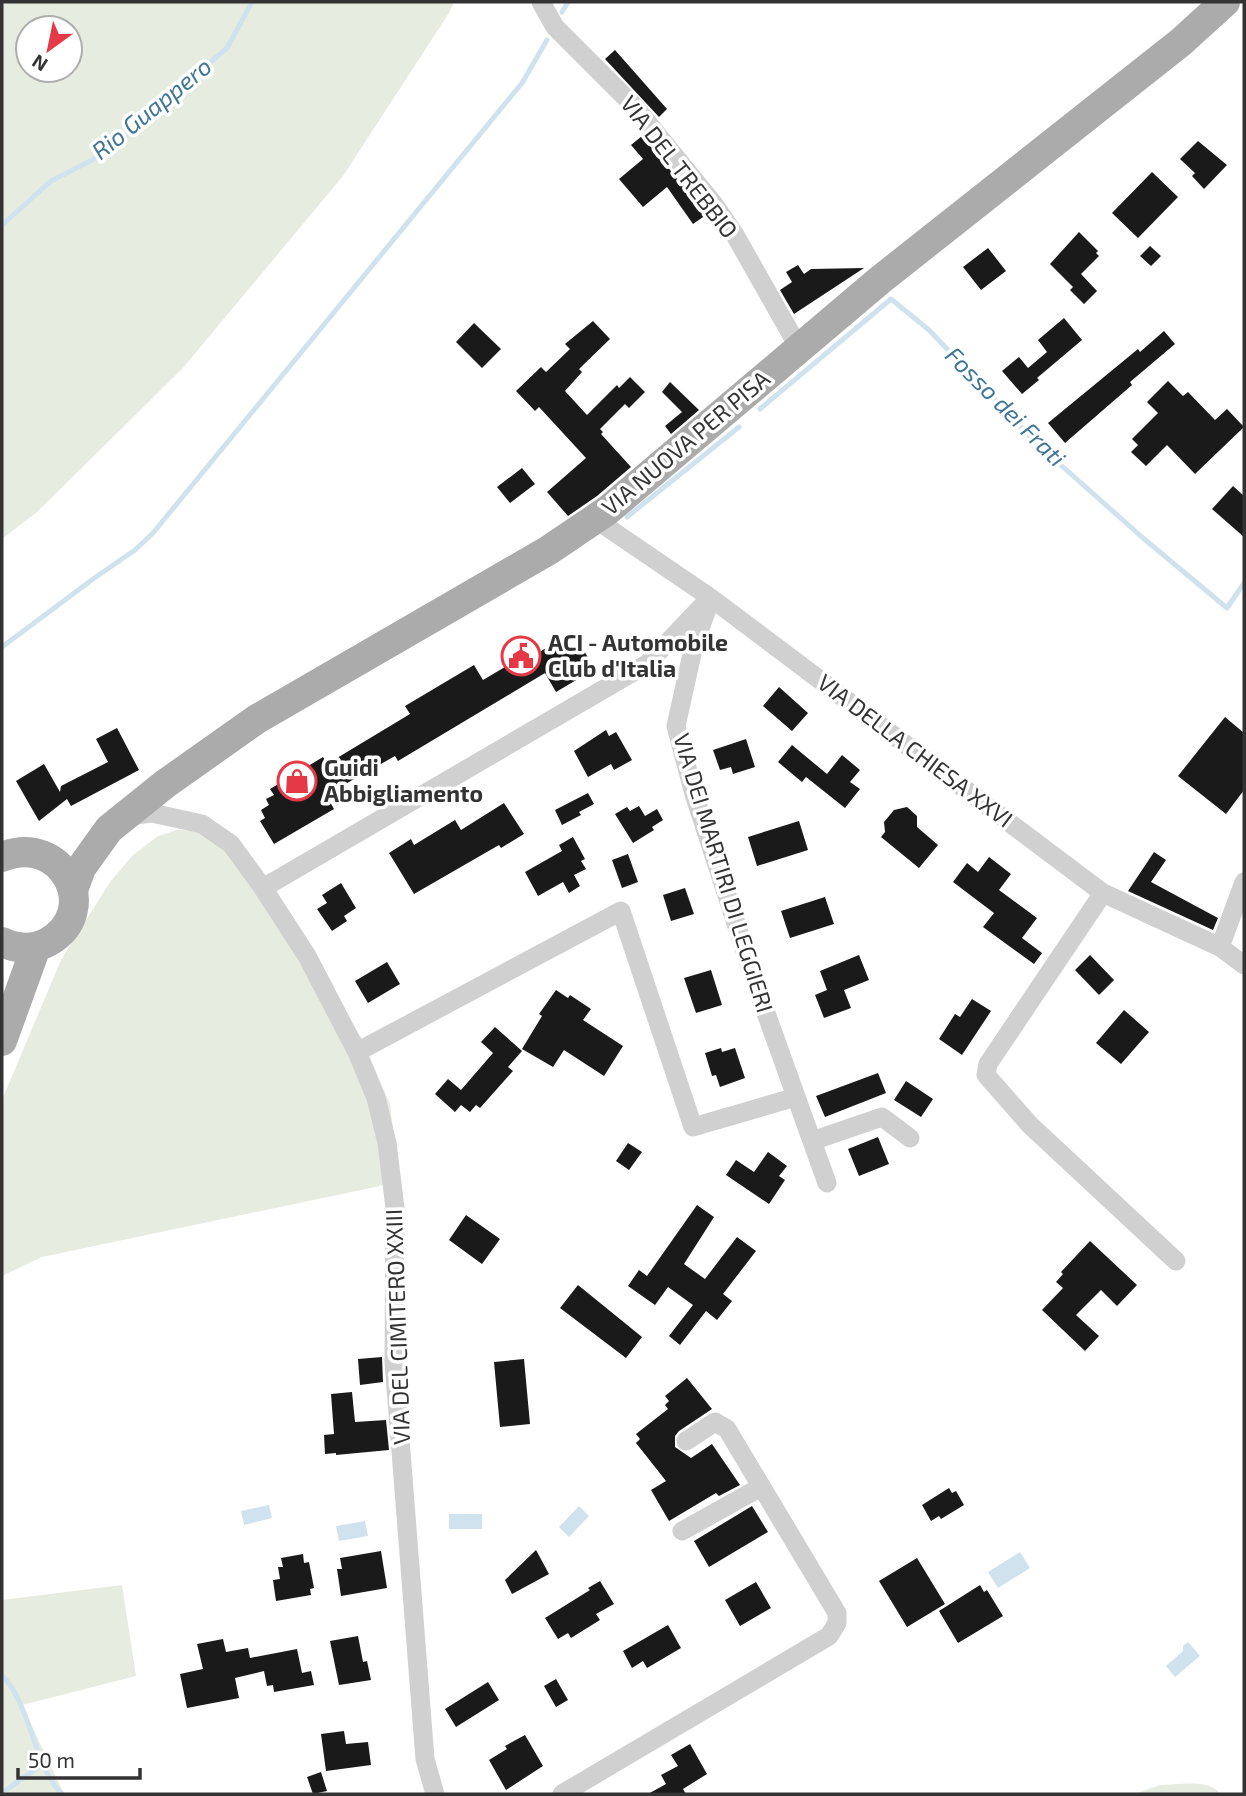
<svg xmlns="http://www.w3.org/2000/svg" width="1246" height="1796" font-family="'Exo 2',sans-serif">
<rect width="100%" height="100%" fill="#fff"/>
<!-- green -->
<path fill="#e6ecdf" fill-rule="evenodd" d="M2 2H454L449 13 343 176 182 369 37 512 2 539ZM28 28H70V70H28Z
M177 830 199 831 221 845 361 1037 390 1104 399 1182 42 1257 2 1276V1100L61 960 110 882 133 855 158 836Z
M122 1585 136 1676 22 1705 64 1794H2V1600Z
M1160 1785C1177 1785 1210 1778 1220 1794H1134Z"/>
<!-- water -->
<path fill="#cfe2ee" d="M269 1505 272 1518 244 1525 241 1511Z
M579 1506 589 1516 569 1537 559 1527Z
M449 1514H482V1529H449Z
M365 1521 368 1536 339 1541 336 1526Z
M1020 1552 1030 1568 998 1588 988 1572Z
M1188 1642 1200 1656 1175 1677 1166 1666 1183 1651V1646Z"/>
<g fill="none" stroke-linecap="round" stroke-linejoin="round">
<!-- stream -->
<path stroke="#cfe2ee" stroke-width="5" d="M562 12 568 2
M2 225 51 181 102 155 227 48 252 2
M760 409 891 299 929 330 1036 443 1143 538 1227 608 1244 583
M627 517 739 427
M2 647 93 579 135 550 153 533 522 83 547 40
M2 1675C32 1707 33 1765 62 1794
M2 1793 44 1763"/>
</g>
<!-- building -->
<path fill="#1a1a1a" d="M615 50 667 109 659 117 605 59Z
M642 136 703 210 706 215 693 224 667 187 643 207 619 179 643 159 631 145Z
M1198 141 1227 165 1204 189 1192 176 1195 173 1180 159Z
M1152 172 1178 197 1138 238 1112 213Z
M1079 232 1098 251 1096 253 1099 256 1081 274 1097 291 1084 304 1070 290 1073 287 1050 264Z
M1150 246 1161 256 1151 266 1140 256Z
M988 248 1006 271 981 290 963 267Z
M798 265 804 274 811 269 864 268 794 314 780 290 792 282 786 272Z
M1064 318 1082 340 1037 378 1039 380 1022 394 1002 371 1019 357 1028 368 1047 352 1038 340Z
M593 321 610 339 579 369 582 372 565 391 587 415 617 385 619 388 630 377 645 392 629 408 625 404 600 429 603 432 601 434 631 467 597 496 568 516 547 492 586 458 539 407 535 411 516 391 541 367 546 372 570 349 565 344Z
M474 323 501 349 482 368 456 342Z
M1164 331 1175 344 1130 382 1132 385 1065 443 1048 423 1138 349 1140 352Z
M1168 381 1183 396 1188 392 1215 420 1227 409 1244 427 1195 474 1167 445 1146 466 1131 452 1138 445 1132 439 1158 413 1147 402Z
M670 382 699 410 671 434 665 426 682 412 662 392Z
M522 468 535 484 510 503 497 487Z
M1233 486 1244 496V537L1212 509Z
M565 637 573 651 581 646 595 669 556 692 545 673 398 761 395 756 326 795 334 809 274 844 260 821 265 818 261 810 269 805 266 799 274 795 270 789 323 757 327 764 410 714 405 706 474 665 483 680 510 664 506 656 529 643 536 654Z
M779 687 808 713 792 731 763 706Z
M1225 717 1244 733V790L1226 814 1178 776Z
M117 728 139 770 71 806 67 799 39 821 16 781 44 764 60 792 61 786 108 762 96 739Z
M606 730 609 736 616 732 632 760 614 770 611 764 588 777 574 751Z
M746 739 755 767 733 774 731 767 720 770 713 750Z
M792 745 827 774 842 755 860 770 850 782 860 789 845 808 806 777 802 782 778 762Z
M588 793 594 804 579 812 581 815 562 825 555 810Z
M504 803 524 834 501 848 499 845 414 894 389 853 411 839 414 845 455 820 461 830Z
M639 806 645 816 657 809 663 820 652 827 654 830 633 843 615 814 627 807 630 811Z
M907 807 917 816V827L938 845 919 868 881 837 885 832 884 822 894 810Z
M799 821 808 850 757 866 748 837Z
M573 837 585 859 581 861 586 869 574 875 580 886 569 893 563 882 538 896 525 872 562 851 559 845Z
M1154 852 1166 860 1151 882 1218 918 1213 930 1128 891Z
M628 854 638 882 622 888 612 860Z
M989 857 1011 874 999 890 1037 918 1022 938 1042 953 1034 964 983 927 994 913 953 882 967 863 978 872Z
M341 883 356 908 344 916 347 921 332 931 317 909 327 903 322 895Z
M685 888 694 914 671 921 663 895Z
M825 897 834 924 790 938 781 911Z
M859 955 869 980 844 990 851 1008 824 1018 815 995 827 990 820 971Z
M1090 955 1114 980 1099 995 1075 970Z
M387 962 400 984 368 1003 355 981Z
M711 970 722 1005 696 1013 684 978Z
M556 990 568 998 570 995 591 1009 583 1020 623 1046 604 1076 564 1050 553 1067 522 1049 542 1016 539 1014Z
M972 999 991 1011 962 1055 939 1039 955 1014 960 1017Z
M1124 1010 1149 1032 1121 1064 1096 1043Z
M495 1027 522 1051 508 1067 513 1071 480 1108 476 1105 470 1112 461 1105 455 1112 435 1094 448 1079 461 1090 493 1053 481 1042Z
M721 1048 722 1052 735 1048 745 1078 720 1087 716 1075 712 1076 705 1053Z
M878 1073 886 1093 825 1117 816 1096Z
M906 1081 933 1099 921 1117 894 1100Z
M878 1137 889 1164 859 1176 848 1149Z
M628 1143 642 1152 629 1170 616 1161Z
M768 1152 787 1166 779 1176 785 1180 769 1204 726 1175 736 1160 754 1172Z
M697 1205 714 1217 684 1264 705 1279 737 1237 756 1251 723 1294 732 1301 717 1320 706 1311 680 1345 669 1336 693 1305 668 1287 655 1305 628 1286 639 1270 647 1276Z
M466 1215 500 1239 482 1264 449 1240Z
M1090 1241 1137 1285 1117 1306 1101 1290 1076 1315 1099 1336 1085 1351 1042 1310 1063 1288 1056 1282 1063 1274 1061 1272Z
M578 1285 642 1337 626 1358 560 1308Z
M382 1357 383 1382 360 1385 358 1359Z
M524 1359 530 1424 500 1427 494 1362Z
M687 1378 712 1409 679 1431 675 1436V1447L691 1458 712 1444 740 1485 719 1496 716 1493 669 1521 651 1490 666 1481 636 1443 640 1439 636 1434 668 1409 665 1405 669 1401 665 1396Z
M352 1392 355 1422 386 1420 389 1450 336 1455V1453L325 1454 324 1435 334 1434 331 1394Z
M949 1488 952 1493 956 1491 964 1505 941 1519 939 1516 931 1521 922 1505Z
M752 1506 768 1532 709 1567 694 1541Z
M536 1550 549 1574 512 1594 505 1580Z
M381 1551 387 1588 341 1596 337 1569H342L340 1558Z
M303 1554 304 1563 309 1562 314 1588 310 1589 311 1595 276 1601 273 1580 280 1579 278 1567H283L281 1558Z
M917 1558 945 1604 907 1627 879 1581Z
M600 1581 614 1604 596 1614 600 1620 571 1638 568 1633 558 1639 545 1618 590 1590 588 1588Z
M756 1582 771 1608 740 1626 725 1600Z
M980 1585 984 1592 987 1590 1003 1616 958 1643 939 1611Z
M668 1625 681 1648 647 1668 643 1661 632 1668 623 1651Z
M358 1636 363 1662 367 1661 371 1680 339 1685 330 1641Z
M223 1639 226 1652 248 1648 250 1658 297 1649 302 1673 311 1671 314 1685 274 1692 273 1685 267 1686 264 1671 235 1678 239 1698 187 1708 180 1674 203 1669 197 1644Z
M556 1679 568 1700 556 1707 544 1686Z
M488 1682 499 1700 456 1727 445 1709Z
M344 1731 346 1744 368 1742 371 1765 326 1771 321 1734Z
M525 1735 543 1766 506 1790 489 1760 507 1749 505 1746Z
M690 1744 707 1774 683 1789 686 1794H648L666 1784 661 1775 678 1766 671 1755Z
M321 1772 327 1791 313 1794 307 1777Z"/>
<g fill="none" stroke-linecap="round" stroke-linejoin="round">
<!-- minor -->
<path stroke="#d0d0d0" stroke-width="19" d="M541 2 555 27 634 106 713 203 735 235 799 348
M595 519 711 598 1103 893 1220 947 1244 965
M711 598 694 645 676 726 694 794 757 988 827 1183
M128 816 152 813 202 824 231 844 263 888 307 956 357 1052 376 1098 387 1143 395 1208 394 1362 425 1759 435 1794
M263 888 647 664 705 603
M1103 893 988 1064 986 1075 1030 1125 1176 1261
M1220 947 1244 882
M357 1052 621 911 693 1127 796 1097
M812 1141 882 1117 910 1138
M682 1531 761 1487
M562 1794 829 1636 837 1623V1613L727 1429 715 1422 686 1441"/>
<!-- primary -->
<path stroke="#ababab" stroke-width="30" d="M2 857C62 832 103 911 48 942 34 950 16 949 2 942
M73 890 81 868 109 829 165 784 257 719 549 550 608 510 880 280 1181 42 1225 2
M2 1041 36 947"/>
</g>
<!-- icons -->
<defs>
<symbol id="civic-ring" viewBox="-11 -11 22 22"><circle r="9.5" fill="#fff" stroke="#e63946" stroke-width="1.5"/><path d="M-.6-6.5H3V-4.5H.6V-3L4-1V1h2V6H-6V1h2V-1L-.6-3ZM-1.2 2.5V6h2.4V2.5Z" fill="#e63946"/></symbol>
<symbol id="shop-ring" viewBox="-11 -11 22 22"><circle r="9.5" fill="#fff" stroke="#e63946" stroke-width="1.5"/><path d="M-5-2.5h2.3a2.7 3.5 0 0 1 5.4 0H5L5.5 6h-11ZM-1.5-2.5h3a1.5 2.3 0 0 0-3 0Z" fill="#e63946"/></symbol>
</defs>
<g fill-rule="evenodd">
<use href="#civic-ring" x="499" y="634" width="44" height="44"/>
<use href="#shop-ring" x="275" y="759" width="44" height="44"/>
</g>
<g text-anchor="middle" stroke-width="7" stroke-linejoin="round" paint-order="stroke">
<!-- street labels -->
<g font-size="23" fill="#333" stroke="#fff">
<text transform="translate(679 167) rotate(52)" y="8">VIA DEL TREBBIO</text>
<text transform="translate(686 443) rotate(-40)" y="8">VIA NUOVA PER PISA</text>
<text transform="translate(915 751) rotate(37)" y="8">VIA DELLA CHIESA XXVI</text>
<text transform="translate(723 873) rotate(73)" y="8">VIA DEI MARTIRI DI LEGGIERI</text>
<text transform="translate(398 1327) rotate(-92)" y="8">VIA DEL CIMITERO XXIII</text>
</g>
<!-- poi labels -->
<g font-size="23" font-weight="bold" fill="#333" stroke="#fff" text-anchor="start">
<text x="548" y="651">ACI - Automobile<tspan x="548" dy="26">Club d'Italia</tspan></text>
<text x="324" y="776">Guidi<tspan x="324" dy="26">Abbigliamento</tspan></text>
</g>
<!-- water labels -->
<g font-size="24" font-style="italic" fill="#3f7597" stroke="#fff">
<text transform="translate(152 109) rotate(-39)" y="8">Rio Guappero</text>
<text transform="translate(1005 407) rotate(45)" y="8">Fosso dei Frati</text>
</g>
</g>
<!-- border -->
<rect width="1246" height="1796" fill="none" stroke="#333333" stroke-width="7"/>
<!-- north arrow -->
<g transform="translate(49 49) rotate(213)"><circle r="33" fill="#ffffff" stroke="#adadad" stroke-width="2"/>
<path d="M0-5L12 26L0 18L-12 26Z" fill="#e63946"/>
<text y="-10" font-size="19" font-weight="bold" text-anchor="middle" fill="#333333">N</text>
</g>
<!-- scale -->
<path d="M18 1768v10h122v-10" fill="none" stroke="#333333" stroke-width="3.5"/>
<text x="28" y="1768" font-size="21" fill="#333333" stroke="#ffffff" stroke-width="5" paint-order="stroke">50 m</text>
</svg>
